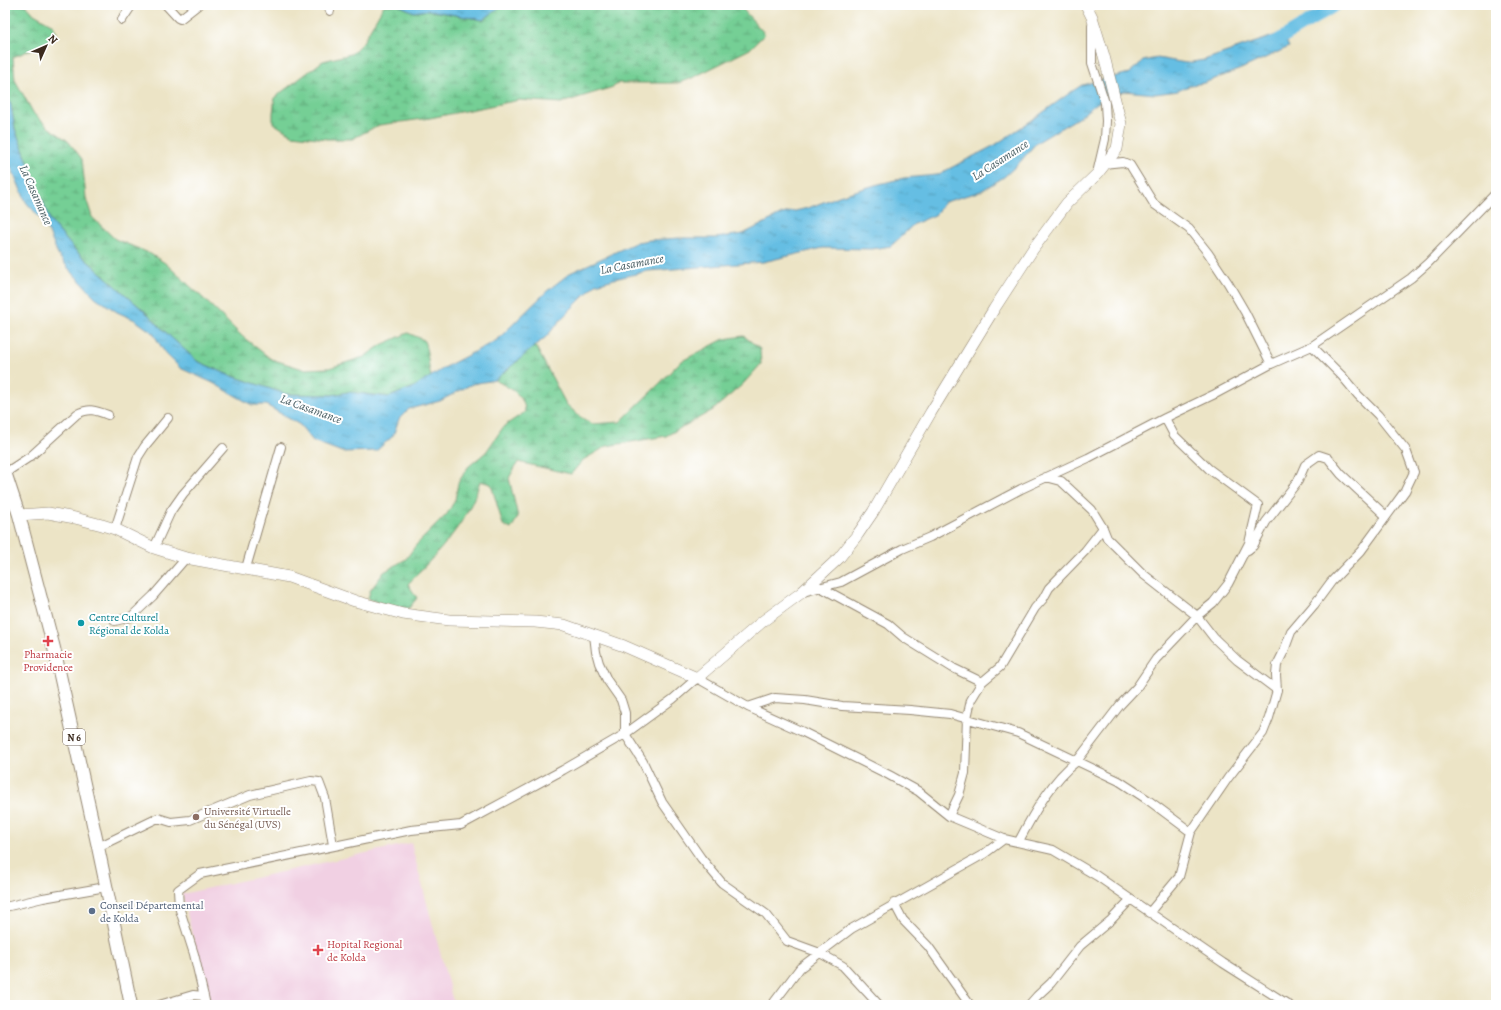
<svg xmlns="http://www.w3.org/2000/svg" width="1501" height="1010" font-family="Alegreya,serif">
<defs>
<pattern id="wetland-marsh" width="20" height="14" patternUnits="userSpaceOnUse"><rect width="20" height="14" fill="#75cf95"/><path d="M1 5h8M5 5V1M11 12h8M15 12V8" fill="none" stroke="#61a879"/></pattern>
<pattern id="water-ripples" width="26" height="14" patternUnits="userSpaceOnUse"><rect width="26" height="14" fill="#65bee3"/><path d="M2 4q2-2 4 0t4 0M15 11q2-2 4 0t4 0" fill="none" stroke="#549bb7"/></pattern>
</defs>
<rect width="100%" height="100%" fill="#fff"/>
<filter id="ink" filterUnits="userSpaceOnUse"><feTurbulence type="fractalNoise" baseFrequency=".025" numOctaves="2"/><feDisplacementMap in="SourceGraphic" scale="8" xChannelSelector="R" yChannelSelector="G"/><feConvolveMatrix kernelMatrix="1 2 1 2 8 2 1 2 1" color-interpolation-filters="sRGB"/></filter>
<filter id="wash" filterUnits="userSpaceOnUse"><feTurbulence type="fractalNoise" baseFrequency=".012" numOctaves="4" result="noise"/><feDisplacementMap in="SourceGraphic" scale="16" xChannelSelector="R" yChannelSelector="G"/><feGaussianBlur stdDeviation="0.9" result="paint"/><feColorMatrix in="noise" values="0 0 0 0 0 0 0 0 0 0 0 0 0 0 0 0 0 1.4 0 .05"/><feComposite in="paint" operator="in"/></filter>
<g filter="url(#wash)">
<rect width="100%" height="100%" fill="#ece4c6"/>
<!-- built -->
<path fill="#f1d0e3" d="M411 843 454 1005H210L182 894Z"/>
<!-- wetland -->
<path fill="url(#wetland-marsh)" stroke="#587c5a" d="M5 5H26L34 14 53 25 56 34 45 44 13 57 15 80 34 114 48 127 68 141 82 159 86 198 92 217 115 239 149 253 165 263 203 298 243 337 271 359 303 369 329 368 364 357 381 345 408 333 424 340C428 352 428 364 431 377L414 387 389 397 348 392 332 395 286 394 229 375 197 361 161 328 151 317 76 251 51 222 15 129 11 105 5 93Z
M384 5H398L414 12 428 10 483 20 503 5H739L765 34 750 49 690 79 678 83H619L613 87 561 103 519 100 430 118 379 125 352 139H327L292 135 273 123V113L275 97 323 61 351 54 363 42Z
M744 336 760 349 761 364 743 384 713 410 666 436 607 446 583 460 571 474 518 462 509 478 518 517 511 529 503 525 491 484 480 481C468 524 438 552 408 584L417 598 409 608H393L368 599 370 591 384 572 406 559 416 545 447 514 455 500 458 483 468 467 486 452 504 426 525 412C525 394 509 388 495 380L535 345 566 404 579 416 592 424 620 422 660 383 680 362 724 339Z"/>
<!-- water -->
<path fill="url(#water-ripples)" stroke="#507480" d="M398 5H503L483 20 428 10 414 12Z
M1282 33 1289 47 1241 69 1204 83 1191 85 1178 91 1155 94 1124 91 1097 103 1081 116 1036 143 1020 162 1004 177 981 191 945 202 935 215 914 224 891 246 872 249 823 248 763 262 648 271 614 279 596 284 563 317 547 336 495 380 472 384 440 401 409 409 399 419 393 436 376 451 342 452 313 441 300 425 266 405H252L213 383 180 368 165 353 153 333 135 320 117 312 95 297 69 269 58 255 49 233 41 219 26 202 5 153V93L11 105 15 129 51 222 76 251 151 317 161 328 197 361 229 375 286 394 332 395 348 392 389 397 414 387 449 365 497 340 547 291 570 273 637 242 650 240 680 238H716L743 234 782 214 808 208 839 196 875 185 904 178 937 175 995 145 1038 116 1071 92 1082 85 1129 73 1143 61 1157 58 1186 63 1204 60Z"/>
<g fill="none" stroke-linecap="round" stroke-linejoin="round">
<!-- river -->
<path stroke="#65bee3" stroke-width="12" d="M1270 45 1336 5"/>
</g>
</g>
<g filter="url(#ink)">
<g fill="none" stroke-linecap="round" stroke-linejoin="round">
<defs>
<path id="street" d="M166 5 178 18 180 19 198 5
M328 5 330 11
M122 20 132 5
M1092 26V63L1105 103 1106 121 1105 139 1098 169
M1103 164 1123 162 1130 165 1154 204 1189 229 1208 253 1228 283 1245 312 1271 364
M5 473 31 456 77 414C90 408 95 410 108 415
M1046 477 1061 481 1092 510 1103 528 1107 538 1143 574 1197 616 1214 638 1237 660 1277 690 1269 718 1263 733 1228 778 1191 832 1179 877 1149 913
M115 529 138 457 145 446 168 418
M154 548 171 511 183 494 223 448
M1248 550 1253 546 1266 522 1298 481 1305 465 1319 455 1328 458 1341 474 1386 516
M246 568 281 447
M820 587 888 624 903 637 953 668 982 682
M803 592 841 582 902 549 930 537 1021 489 1088 458 1165 418 1215 394 1271 364 1312 346 1411 278 1428 263 1496 193
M115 621 131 617 153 596 186 558
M594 635 596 652 599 663 607 680 621 700 625 713V734L643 762 662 802 701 858 722 883 766 914 787 941 820 953 843 966 879 1005
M1277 690 1276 675 1277 665 1284 651 1291 632 1314 605 1331 582 1361 551 1405 491 1414 472 1406 450 1378 415 1358 395 1342 376 1312 346
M748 707 775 698 805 700 842 706 910 710 950 714 1018 733 1119 781 1148 800 1191 832
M949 816 959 795 965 773 967 718 971 700 982 682 1000 667 1035 608 1043 599 1049 588 1085 551 1103 528
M1019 841C1033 814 1052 780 1077 761L1120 705 1137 687 1156 659 1197 616 1213 603 1228 584 1249 543 1258 505 1209 469 1174 435 1165 418
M98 847 158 818 171 822 190 820 250 795 311 781 319 782 325 798 333 845
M894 903 903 920 928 946 970 1005
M5 907 43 898 106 887
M159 1005 193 995 204 996
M206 1005 194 954 179 907 178 890 200 874 411 830 461 825 563 770 625 734 673 699 697 678 748 707 803 732 889 775 918 791 949 816 1004 839 1053 850 1097 876 1223 963 1289 1005
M772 1005 800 968 851 929 984 854 1004 839
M1029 1005 1037 996 1051 983 1080 946 1111 920 1130 900"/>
<path id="secondary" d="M19 515 48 513 75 518 102 525 115 529 154 548 186 558 289 577 355 601 403 614 449 620 535 622 564 625 624 646 697 678 763 621 801 593 839 558 858 534 873 512 931 412 994 309 1033 249 1067 203 1097 174 1117 149 1121 124 1104 56 1092 17 1086 5"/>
<path id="primary" d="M5 472 19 515 54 648 98 847 131 1005"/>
</defs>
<!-- street casing -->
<use href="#street" stroke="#948772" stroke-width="10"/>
<!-- secondary casing -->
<use href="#secondary" stroke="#948772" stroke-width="12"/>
<!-- primary casing -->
<use href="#primary" stroke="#948772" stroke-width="14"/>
<!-- street -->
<use href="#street" stroke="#fff" stroke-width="8"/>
<!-- secondary -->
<use href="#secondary" stroke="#fff" stroke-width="11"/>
<!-- primary -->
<use href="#primary" stroke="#fff" stroke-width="12"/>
</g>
</g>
<!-- markers -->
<circle fill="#0f9aa8" stroke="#fff" stroke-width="1.5" cx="81" cy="623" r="4"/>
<g fill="#e0444e" stroke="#fff" stroke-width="1.5">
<path d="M46 635h4v4h4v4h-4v4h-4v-4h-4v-4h4z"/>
<path d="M316 944h4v4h4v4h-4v4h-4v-4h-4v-4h4z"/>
</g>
<circle fill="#8d6e63" stroke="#fff" stroke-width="1.5" cx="196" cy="817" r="4"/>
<circle fill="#5c6f8a" stroke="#fff" stroke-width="1.5" cx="92" cy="911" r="4"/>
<g text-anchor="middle" stroke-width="4" stroke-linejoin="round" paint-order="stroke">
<!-- shield labels -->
<rect fill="#fff" stroke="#766a62" stroke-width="1" x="63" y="729" width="22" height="16" rx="3"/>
<g font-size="10" font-weight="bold" fill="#3b2a1e">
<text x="74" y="741">N 6</text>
</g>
<!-- culture labels -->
<g font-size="11" fill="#0d838f" stroke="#fff" text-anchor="start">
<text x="89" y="621">Centre Culturel<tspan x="89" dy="13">Régional de Kolda</tspan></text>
</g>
<!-- health labels -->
<g font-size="11" fill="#be3a42" stroke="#fff">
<text x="48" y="658">Pharmacie<tspan x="48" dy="13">Providence</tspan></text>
<text x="327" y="948" text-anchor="start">Hopital Regional<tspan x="327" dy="13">de Kolda</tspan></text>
</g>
<!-- education labels -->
<g font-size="11" fill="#785e54" stroke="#fff" text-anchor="start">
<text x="204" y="815">Université Virtuelle<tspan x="204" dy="13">du Sénégal (UVS)</tspan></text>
</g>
<!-- service labels -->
<g font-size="11" fill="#4e5e75" stroke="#fff" text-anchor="start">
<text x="100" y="909">Conseil Départemental<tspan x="100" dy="13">de Kolda</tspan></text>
</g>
<!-- water labels -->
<g font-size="12" font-style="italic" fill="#4a5e63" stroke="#fff">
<text transform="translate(1000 160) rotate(-33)" y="4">La Casamance</text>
<text transform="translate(36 195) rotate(66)" y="4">La Casamance</text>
<text transform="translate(632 264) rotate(-11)" y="4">La Casamance</text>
<text transform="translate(311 409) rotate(20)" y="4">La Casamance</text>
</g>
</g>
<!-- margin -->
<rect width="1501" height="1010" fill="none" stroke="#fff" stroke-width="20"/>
<!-- north arrow -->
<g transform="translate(46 46) rotate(45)" stroke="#ffffff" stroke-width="3" paint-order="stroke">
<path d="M0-3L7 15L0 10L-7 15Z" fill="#3b2a1e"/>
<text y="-6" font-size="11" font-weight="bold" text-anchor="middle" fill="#3b2a1e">N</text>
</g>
</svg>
